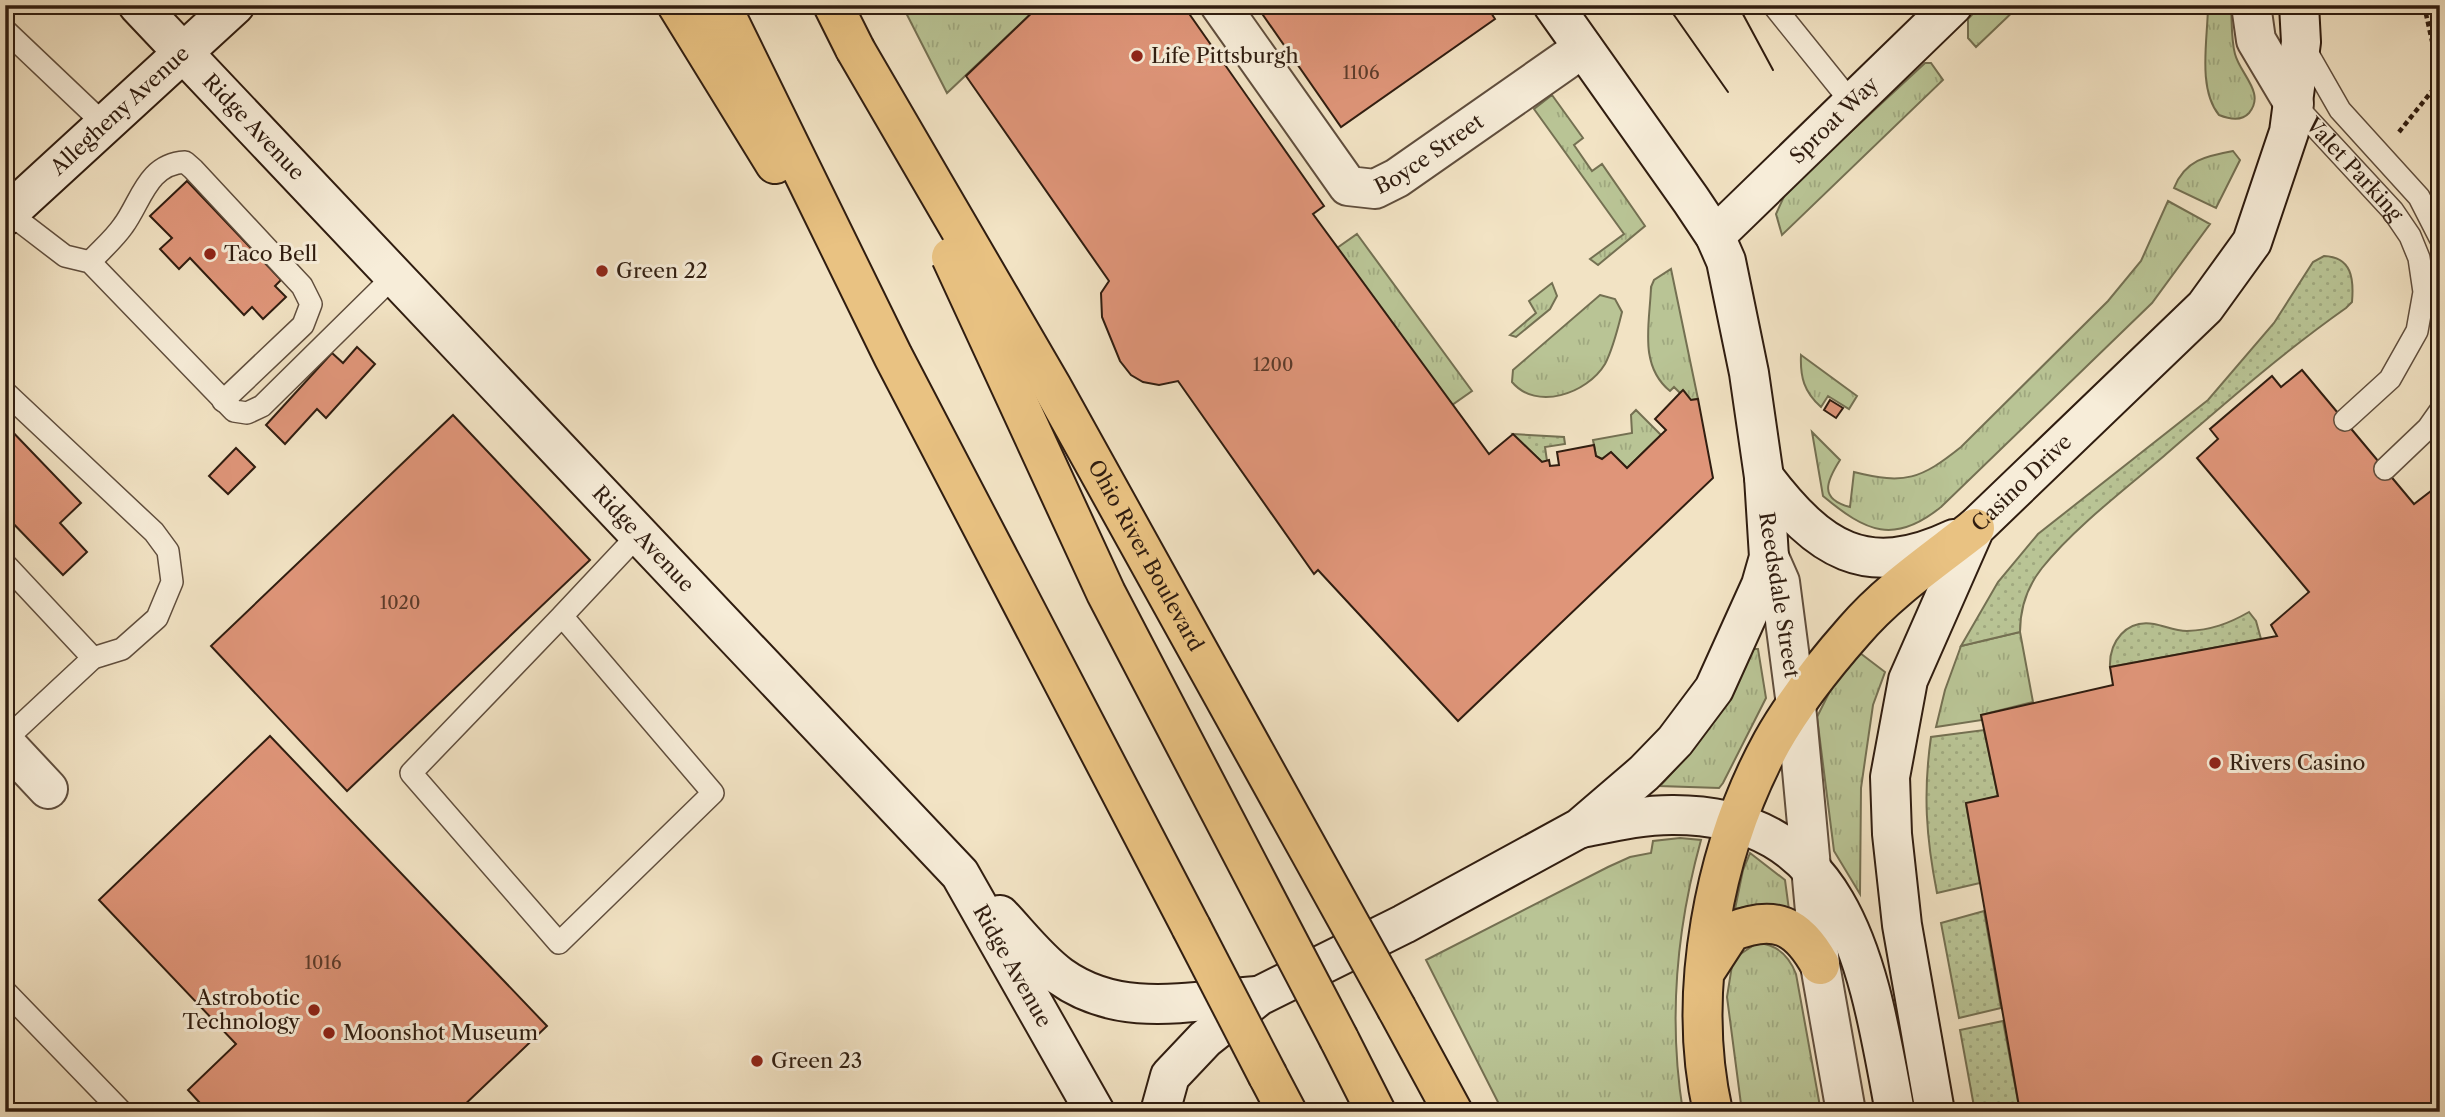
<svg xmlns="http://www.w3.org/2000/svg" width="2445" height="1117" font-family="'Libre Caslon Text',serif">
<defs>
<pattern id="grass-tufts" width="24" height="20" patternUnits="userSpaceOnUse" patternTransform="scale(1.75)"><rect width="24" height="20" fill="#b9c495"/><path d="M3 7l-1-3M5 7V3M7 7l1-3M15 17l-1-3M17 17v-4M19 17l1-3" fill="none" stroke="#9fa87f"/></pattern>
<pattern id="park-dots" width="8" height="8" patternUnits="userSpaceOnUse" patternTransform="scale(1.75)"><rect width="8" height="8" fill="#b9c495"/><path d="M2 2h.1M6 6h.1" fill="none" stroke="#9fa87f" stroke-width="1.8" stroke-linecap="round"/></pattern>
</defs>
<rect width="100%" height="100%" fill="#f2e3c4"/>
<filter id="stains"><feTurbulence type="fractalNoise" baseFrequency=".00286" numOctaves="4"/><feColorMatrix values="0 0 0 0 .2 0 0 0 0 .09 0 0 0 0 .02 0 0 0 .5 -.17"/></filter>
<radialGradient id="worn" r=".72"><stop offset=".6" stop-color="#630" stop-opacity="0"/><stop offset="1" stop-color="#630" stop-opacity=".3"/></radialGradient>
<!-- grass -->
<path fill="url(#grass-tufts)" stroke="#747052" stroke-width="2" d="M902 5H1040L947 93Z
M1981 5H2020L1976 47 1968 38V19Z
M2208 5H2231C2232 21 2231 39 2235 54 2240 74 2266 93 2249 113 2241 122 2229 119 2219 115 2197 88 2208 38 2208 5Z
M1925 63H1931L1943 80 1782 235 1776 214 1786 192Z
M1552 95 1583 138 1574 145 1592 171 1602 164 1645 226 1598 265 1590 259 1624 234 1534 109Z
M2233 151 2240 160 2216 208 2174 188C2185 160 2206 156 2233 151Z
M2168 201 2210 224 2152 303 1941 507C1894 545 1866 532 1823 496L1812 432 1840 460C1826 482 1819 499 1850 507L1854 472C1905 485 1921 479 1961 447L2108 301 2141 261Z
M1357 234 1472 391 1452 405 1337 248Z
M1671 269 1698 399 1691 400 1684 391 1680 393 1674 387 1670 391C1638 365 1650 322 1651 287L1654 280Z
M1552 283 1557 296 1550 309 1516 337 1510 335 1536 313 1529 301Z
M1600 295 1615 299 1622 312C1618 328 1613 349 1605 364 1587 394 1536 411 1512 382L1513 370Z
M1801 355 1857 396 1849 409 1828 396 1821 407C1804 392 1800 377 1801 355Z
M1636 410 1661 435 1627 468 1611 452 1602 459 1596 456 1593 440 1632 433 1631 415Z
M2020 632 2033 702 1981 715 1982 720 1936 727 1945 690 1961 646Z
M1752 649H1758L1766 698 1723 783 1719 788 1660 786C1700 744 1729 702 1752 649Z
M1860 653 1885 672 1873 705 1861 788 1860 894 1834 851 1817 717 1833 685Z
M1680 838 1701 840C1676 930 1668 1019 1683 1112H1503L1426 960 1608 867 1630 857 1651 853 1653 841Z
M1750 853 1785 880 1789 910 1750 906 1735 909 1743 870Z
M1757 943C1777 944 1789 956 1796 974L1821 1112H1742L1727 997 1733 959Z"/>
<!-- park -->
<path fill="url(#park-dots)" stroke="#747052" stroke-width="2" d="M2324 256C2352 257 2354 279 2352 302L2346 308C2282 353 2223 405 2164 456 2125 489 2073 529 2042 568 2027 587 2020 609 2020 632L1961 646 1998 582 2038 534 2208 400 2274 323 2313 262Z
M1513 434 1564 437 1565 444 1545 447 1547 461 1542 462Z
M2249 612 2256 621 2261 639 2110 667C2109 642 2126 619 2154 624 2165 626 2175 631 2187 631 2211 630 2228 624 2249 612Z
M1984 730 1998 796 1966 804 1980 883 1937 893C1926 837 1923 793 1931 737Z
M1984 911 2001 1008 1959 1018 1941 923Z
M2003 1021 2020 1112H1975L1960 1030Z"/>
<!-- building -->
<path fill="#df9579" stroke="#301d10" stroke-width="2" d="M1040 5H1183L1324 206 1313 214 1489 454 1513 434 1542 462 1549 460 1550 466 1559 465 1557 452 1594 445 1596 456 1602 459 1611 452 1627 468 1666 430 1655 419 1680 393 1683 390 1691 400 1698 399 1713 478 1458 721 1318 570 1314 574 1178 381 1159 385 1143 382 1131 375 1120 361 1102 317 1101 293 1109 281 966 76Z
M1256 5H1486L1495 19 1341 127Z
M187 181 281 280 275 286 286 297 263 319 252 307 244 315 190 258 179 269 160 249 172 238 150 216Z
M357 347 375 364 326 418 317 409 285 444 266 425 332 353 343 363Z
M2302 370 2414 504 2440 484V1112H2020L1966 803 1998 796 1981 715 2113 685 2110 667 2277 636 2271 625 2309 592 2197 458 2218 439 2210 429 2272 376 2281 387Z
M1830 400 1843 408 1836 418 1824 410Z
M453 415 590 560 347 791 211 646Z
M5 424 81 503 60 523 87 552 63 575 5 515Z
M236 448 255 467 228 494 209 476Z
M270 736 547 1026 457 1112H188L199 1102 188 1090 236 1044 99 900Z"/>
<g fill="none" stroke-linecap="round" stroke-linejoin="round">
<defs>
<g id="lane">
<path d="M1773 5 1852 103"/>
<path d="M5 30 104 124"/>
<path d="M2304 47 2340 110 2419 197 2440 238"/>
<path id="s1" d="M2294 104 2393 211 2410 236 2419 258 2424 292 2417 331 2390 379 2345 420"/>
<path d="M5 210 65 256 90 262 234 411 247 413 262 406 394 276"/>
<path d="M90 262C101 250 114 239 123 226 141 202 147 164 185 162L193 169 302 286 311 304 303 325 223 401"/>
<path d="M5 392 154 532 168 551 172 582 157 618 122 649 93 658 5 740"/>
<path d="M2385 469 2428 428 2440 411"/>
<path d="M5 564 93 658"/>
<path d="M562 616 411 773 559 943 713 793 562 616 639 534"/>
<path d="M5 991 122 1112"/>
</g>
<g id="street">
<path id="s2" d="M1220 5 1348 186 1375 189 1397 178 1583 48"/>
<path d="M2251 5 2256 40 2294 104"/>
<path d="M1769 557 1780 582 1796 705 1820 965 1846 1112"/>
<path d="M5 743 48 789"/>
</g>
<g id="secondary">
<path id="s3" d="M138 5 960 874 1095 1112"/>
<path id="s4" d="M5 216 235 5"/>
<path id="s5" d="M1715 236 1953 5"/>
<path d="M1764 477C1819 549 1865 581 1954 539"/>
<path d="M1582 828C1612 822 1641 815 1672 815 1850 814 1869 974 1895 1112"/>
<path d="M1000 915C1019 935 1038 960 1060 976 1120 1019 1189 1001 1257 996"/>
<path d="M1160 1112 1170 1076 1205 1039 1259 996 1404 924 1580 828 1644 773 1675 741 1714 689 1761 585 1769 557 1764 477 1749 373 1726 261 1715 236 1691 200 1553 5"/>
<path id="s6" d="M1935 1112 1902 925 1892 834 1890 777 1908 680 1975 528 2205 307 2252 242 2289 132 2301 42 2299 5"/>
</g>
<path id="highway" d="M677 5 775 164
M721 5 893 356 1191 927
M833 5 855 49
M1707 969 1731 932C1775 914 1798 925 1820 965
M1397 1009 1453 1112
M1339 1039 1376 1112
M1268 1076 1287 1112
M1713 1112C1686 993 1714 848 1772 742 1794 703 1824 665 1854 631 1888 591 1933 561 1975 528"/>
</defs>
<!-- lane casing -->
<use href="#lane" stroke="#604e3d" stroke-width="24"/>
<!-- street casing -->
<use href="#street" stroke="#604e3d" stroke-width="42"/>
<!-- secondary casing -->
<use href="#secondary" stroke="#301d10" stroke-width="42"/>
<!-- highway casing -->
<use href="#highway" stroke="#301d10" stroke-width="42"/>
<!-- path -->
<path stroke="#301d10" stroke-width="4.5" stroke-dasharray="5 3.5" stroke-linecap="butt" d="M2424 5 2440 77
M2399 132 2440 81"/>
<!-- lane -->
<use href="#lane" stroke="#f7edd9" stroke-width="21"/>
<!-- street -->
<use href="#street" stroke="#f7edd9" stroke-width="38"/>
<!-- secondary -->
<use href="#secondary" stroke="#f7edd9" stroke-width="38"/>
<!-- highway -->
<use href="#highway" stroke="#e9c282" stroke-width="38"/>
<!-- tram -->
<path stroke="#301d10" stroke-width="2" d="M1667 5 1728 92
M1738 5 1773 70"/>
<defs>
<g id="highway-bridge">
<path id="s7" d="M855 49 1052 387 1397 1009"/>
<path d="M951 257 1106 593 1339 1039"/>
<path d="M1191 927 1268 1076"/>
</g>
</defs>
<!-- highway-bridge casing -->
<use href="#highway-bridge" stroke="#301d10" stroke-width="42" stroke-linecap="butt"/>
<!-- highway-bridge -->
<use href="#highway-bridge" stroke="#e9c282" stroke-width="38"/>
</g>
<!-- markers -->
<g fill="#8f2418" stroke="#f7edd9" stroke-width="2.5">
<circle cx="1137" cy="56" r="7"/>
<circle cx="210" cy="254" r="7"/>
<circle cx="602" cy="271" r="7"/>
<circle cx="2215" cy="763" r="7"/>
<circle cx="314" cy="1010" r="7"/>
<circle cx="329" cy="1033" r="7"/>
<circle cx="757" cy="1061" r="7"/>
</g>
<g text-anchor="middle" stroke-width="6" stroke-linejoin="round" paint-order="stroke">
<!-- number labels -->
<g font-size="18" fill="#5c3b2a">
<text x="1361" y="79">1106</text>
<text x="1273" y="371">1200</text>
<text x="400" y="609">1020</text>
<text x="323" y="969">1016</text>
</g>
<!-- poi labels -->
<g font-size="21" fill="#301d10" stroke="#f7edd9" text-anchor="start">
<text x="1151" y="63">Life Pittsburgh</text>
<text x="224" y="261">Taco Bell</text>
<text x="616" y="278">Green 22</text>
<text x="2229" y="770">Rivers Casino</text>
<text x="300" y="1005" text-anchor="end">Astrobotic<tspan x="300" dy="24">Technology</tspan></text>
<text x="343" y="1040">Moonshot Museum</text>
<text x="771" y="1068">Green 23</text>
</g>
<!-- street labels -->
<g font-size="21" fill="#301d10" stroke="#f7edd9">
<text dy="7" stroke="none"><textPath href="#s4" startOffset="156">Allegheny Avenue</textPath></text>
<text dy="7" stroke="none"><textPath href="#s5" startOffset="166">Sproat Way</textPath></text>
<text dy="7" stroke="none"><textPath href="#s3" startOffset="168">Ridge Avenue</textPath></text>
<text dy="7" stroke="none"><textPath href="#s2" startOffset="313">Boyce Street</textPath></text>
<text dy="7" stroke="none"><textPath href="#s1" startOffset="89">Valet Parking</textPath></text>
<text dy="7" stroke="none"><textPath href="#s6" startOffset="668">Casino Drive</textPath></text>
<text dy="7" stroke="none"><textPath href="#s3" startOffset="735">Ridge Avenue</textPath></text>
<text dy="7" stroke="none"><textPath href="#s7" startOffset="584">Ohio River Boulevard</textPath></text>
<text transform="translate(1779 595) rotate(81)" y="7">Reedsdale Street</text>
<text dy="7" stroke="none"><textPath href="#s3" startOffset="1302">Ridge Avenue</textPath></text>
</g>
</g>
<!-- margin -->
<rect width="2445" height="1117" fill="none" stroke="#f2e3c4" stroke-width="28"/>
<rect x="7" y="7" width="2431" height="1103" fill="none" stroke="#301d10" stroke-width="3.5"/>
<rect x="14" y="14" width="2417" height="1089" fill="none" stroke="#301d10" stroke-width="2"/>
<rect width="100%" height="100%" filter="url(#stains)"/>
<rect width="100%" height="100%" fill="url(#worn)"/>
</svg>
